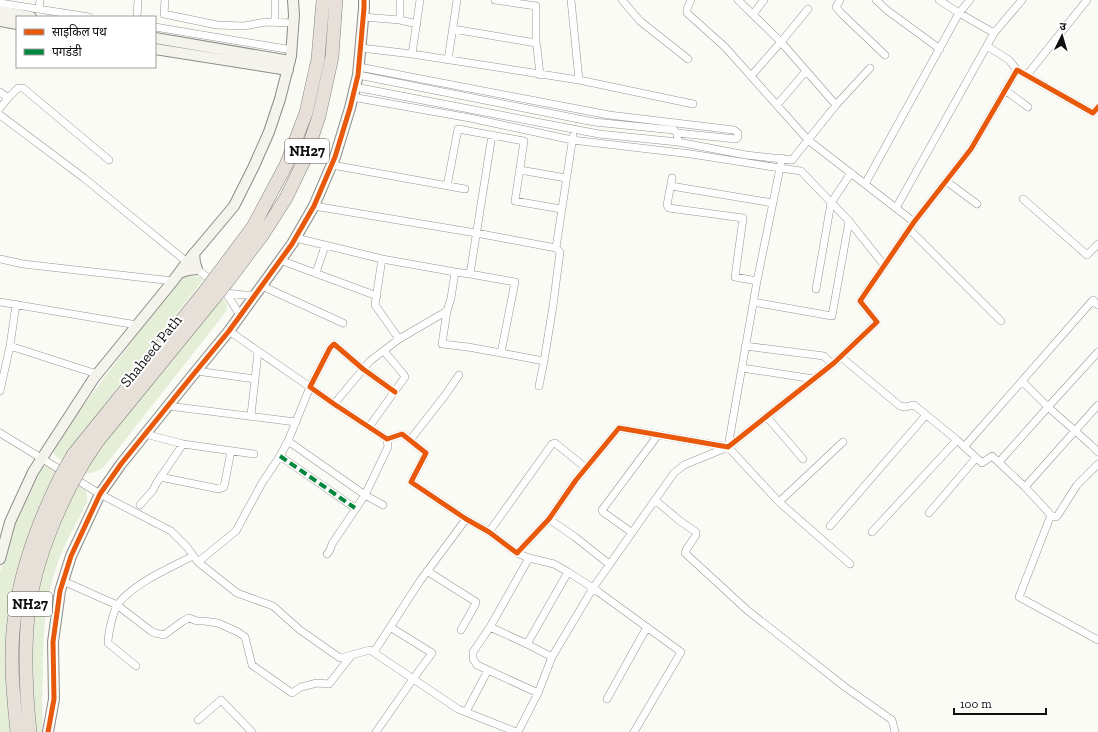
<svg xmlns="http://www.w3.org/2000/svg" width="1098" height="732" font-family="'Zilla Slab','Noto Sans Devanagari',serif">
<rect width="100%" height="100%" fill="#fbfbf6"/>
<!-- green -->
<path fill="#e5efd8" d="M189 275 199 277 203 280 107 401 64 462C57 457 52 455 53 446L180 277Z
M222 298C227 303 229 307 225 313L103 468C96 472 92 474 84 473L92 458Z
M43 466H50L59 469 20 562 13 732H0V572L14 526Z
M78 483C86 488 88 493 87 502 76 525 62 547 55 571 44 605 43 639 43 674 42 694 42 713 43 732H36L33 705 30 649 35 605 40 583 49 545Z"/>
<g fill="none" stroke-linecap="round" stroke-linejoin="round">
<defs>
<path id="street" d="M165 0 164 14 217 25 244 26 266 22 293 23
M495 0 536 6V43L537 47 540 75
M571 0 579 80
M622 0 640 21 688 59
M691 0 687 9V13L725 47 808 140 836 105 870 68
M738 0 781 42 808 9
M840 0 836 7 842 14 885 55
M876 0 888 11 940 49
M939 0 959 13 970 0
M0 3 89 17
M39 9 40 0
M753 14 764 0
M137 17 138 0
M363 17 400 20 417 24
M400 20V0
M275 22V0
M155 27 292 50
M453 29 536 43
M987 46 1009 60 1017 70
M361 48 412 54 579 80 693 104
M412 54 420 0
M448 60 457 0
M359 67 609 115 734 130 738 133V137L736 139 677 133
M1027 75 1087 0
M751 76 781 42 836 105
M355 87 599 134 678 142 677 133 674 130 594 122 358 75
M1005 90 1028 107
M0 92 8 98 0 108
M352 97 470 118 572 140 691 154 780 168 782 158
M8 98 18 88H23L109 160
M777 105 806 71
M0 115 84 178 187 262 197 269 226 293 240 315
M492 135 470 274 515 282 501 353 544 361 539 386
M678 142 746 155 792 160 808 140 914 222
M332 165 465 189
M520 170 566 178
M672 178 667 205 669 208 743 218 735 277 757 281
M946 181 977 204
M865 184 959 13 994 33
M447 186 458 129 524 141 515 201 561 209
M671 186 773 203
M1023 199 1087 255 1098 244
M314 206 476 233 556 248 560 252 553 306 544 361
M896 208 994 33 1022 0
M909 229 1001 321
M296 238 382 259 455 272
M556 248 573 136
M0 259 23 264 173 281
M382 259 375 305 399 339
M280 260 377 296
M316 273 325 246
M470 274 455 272 451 298 447 311 442 344 468 347 501 353
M262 286 343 323
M816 289 831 203 851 173
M226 293 244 295H256
M0 302 137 325
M753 302 832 316 849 221
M10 346 97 374
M745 346 824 356 832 364
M1098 352 1048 407 1091 445 1098 452
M841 357 900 406 905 407 914 405 957 440 982 463 992 456 1025 487 1051 515 1056 517 1058 515 1077 485 1098 464
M742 368 814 379
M196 371 255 379
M0 391 10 346 16 304
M395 392 363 369 334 344 330 348 310 387 334 404 387 439 402 434 426 453 411 482 466 519 489 532 517 553 549 519 576 480 619 428 728 447 834 363 877 322 860 301 914 222 971 149 1017 70 1093 113 1098 107
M334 404 370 361 399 339 447 311
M168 406 296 422
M251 415 258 352
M767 417 803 459
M369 427 405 377 404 375 384 351
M0 433 100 494 171 531 187 547 198 562 236 531 262 483 280 456 288 441 310 387 229 331
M145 434 183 444 254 454
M410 440 446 394 459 375
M288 441 365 495 383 505
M728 447 779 502 850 564
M964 447 1093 300 1098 305
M280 456 355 508
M999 462 1048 407 1022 381
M160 477 219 489 224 487 231 451
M1025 487 1098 405
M655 500 680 521 696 532V535L686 550 685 553 747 610 845 687 892 720 895 732
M779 502 843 442
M140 505 153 490 156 484 183 444
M929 513 976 458
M1051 515 1019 597 1098 640
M549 519 575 537 609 564
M830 526 926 415
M489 532 552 444 555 443 586 468
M631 532 603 512 602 510 658 435
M872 532 957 440
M517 553 529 558 554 564 568 572 593 588 681 652 634 732
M327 554 330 550 332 544 365 495 388 447 387 439
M529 558 490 627 473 652V659L477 665 538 693
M198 562 237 593 273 606 300 630 340 658 370 650 458 709 516 732
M427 571 476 602 475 605 461 630
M63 581 117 605 151 631 155 633 164 635 183 621 189 618 197 621H204L218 623 238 632 245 637 252 665 292 693 301 687 317 683 329 684 351 656
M490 627 527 644 568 572
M527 644 552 657
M374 652 420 581 466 519
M136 666 108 643C108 634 113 611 118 604 134 583 170 568 193 556
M607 699 647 627
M466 712 488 670
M198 720 221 700 252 732
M376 732 413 679 432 653 390 627
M518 732 538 693 552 657 593 588 674 473 684 465 728 447 757 281 780 168 801 171 849 221 884 265"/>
<path id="secondary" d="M0 11 31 17
M0 21 17 24
M155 38 290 61
M155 49 288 70
M179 273 188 270 197 269 195 263 194 253
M0 559 10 522 33 472 94 378 173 281 187 262 234 206 254 166 269 132 280 99 291 56 294 15 293 0
M48 732 54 699 53 642 60 591 71 556 100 494 121 464 188 381 229 331 292 244 314 206 335 157 350 108 358 75 364 8V0"/>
<path id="highway" d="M218 274 253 227 286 165 306 113 318 59 323 0
M227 282 263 234 286 198 304 161 319 116 332 57 336 0
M73 455 206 290
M85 460 97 442 215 297
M17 732C13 693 9 653 15 614 22 565 39 520 61 476
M30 732C26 693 24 655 28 616 33 570 51 524 72 483"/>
</defs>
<!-- street casing -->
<use href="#street" stroke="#959593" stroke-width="8"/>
<!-- secondary casing -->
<use href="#secondary" stroke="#8c8c8a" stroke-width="12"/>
<!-- highway casing -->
<use href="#highway" stroke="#838380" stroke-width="14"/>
<!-- street -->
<use href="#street" stroke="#fefefe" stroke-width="7"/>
<!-- secondary -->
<use href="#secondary" stroke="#f4f3ec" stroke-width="10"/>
<!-- highway -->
<use href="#highway" stroke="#e7e0d9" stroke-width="13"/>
<defs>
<path id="highway-bridge" d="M206 290 218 274
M215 297 227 282
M61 476 73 455
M72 483 85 460"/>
</defs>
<!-- highway-bridge casing -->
<use href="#highway-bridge" stroke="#838380" stroke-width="14" stroke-linecap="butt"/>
<!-- highway-bridge -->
<use href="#highway-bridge" stroke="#e7e0d9" stroke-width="13"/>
<!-- quiet -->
<path stroke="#00873e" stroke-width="4" stroke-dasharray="8 4" stroke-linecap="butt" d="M280 456 355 508"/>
<defs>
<path id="cycleway" d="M395 392 363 369 334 344 330 348 310 387 334 404 387 439 402 434 426 453 411 482 466 519 489 532 517 553 549 519 576 480 619 428 728 447 834 363 877 322 860 301 914 222 971 149 1017 70 1093 113 1098 107
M48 732 54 699 53 642 60 591 71 556 100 494 121 464 188 381 229 331 292 244 314 206 335 157 350 108 358 75 364 8V0"/>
</defs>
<!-- cycleway casing -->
<use href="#cycleway" stroke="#fff" stroke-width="8"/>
<!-- cycleway -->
<use href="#cycleway" stroke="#e8590c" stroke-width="5"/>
</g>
<g text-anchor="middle" stroke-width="4" stroke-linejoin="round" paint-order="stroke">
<!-- shield labels -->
<g fill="#fff" stroke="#575757" stroke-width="1">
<rect x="285" y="139" width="44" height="24" rx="3"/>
<rect x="8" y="592" width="44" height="24" rx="3"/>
</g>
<g font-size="14" font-weight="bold" fill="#0f0f0f">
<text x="307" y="156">NH27</text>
<text x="30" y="609">NH27</text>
</g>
<!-- street labels -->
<g font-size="15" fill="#0f0f0f" stroke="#fff">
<text transform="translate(151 351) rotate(-51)" y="5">Shaheed Path</text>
</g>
</g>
<!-- legend -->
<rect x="16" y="16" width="140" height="52" fill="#ffffff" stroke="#9f9f9f"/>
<rect x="24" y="29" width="20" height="6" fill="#e8590c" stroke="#9f9f9f"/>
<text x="52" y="36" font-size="12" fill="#0f0f0f">साइकिल पथ</text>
<rect x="24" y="49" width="20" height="6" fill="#00873e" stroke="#9f9f9f"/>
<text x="52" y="56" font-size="12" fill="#0f0f0f">पगडंडी</text>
<!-- north arrow -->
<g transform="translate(1062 36) rotate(5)" stroke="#ffffff" stroke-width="3" paint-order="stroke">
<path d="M0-3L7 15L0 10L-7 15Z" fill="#0f0f0f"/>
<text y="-6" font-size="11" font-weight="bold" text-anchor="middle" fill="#0f0f0f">उ</text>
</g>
<!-- scale -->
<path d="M954 708v6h92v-6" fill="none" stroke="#0f0f0f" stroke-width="2"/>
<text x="960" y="708" font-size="12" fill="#0f0f0f" stroke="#ffffff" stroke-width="3" paint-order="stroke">100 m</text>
</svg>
